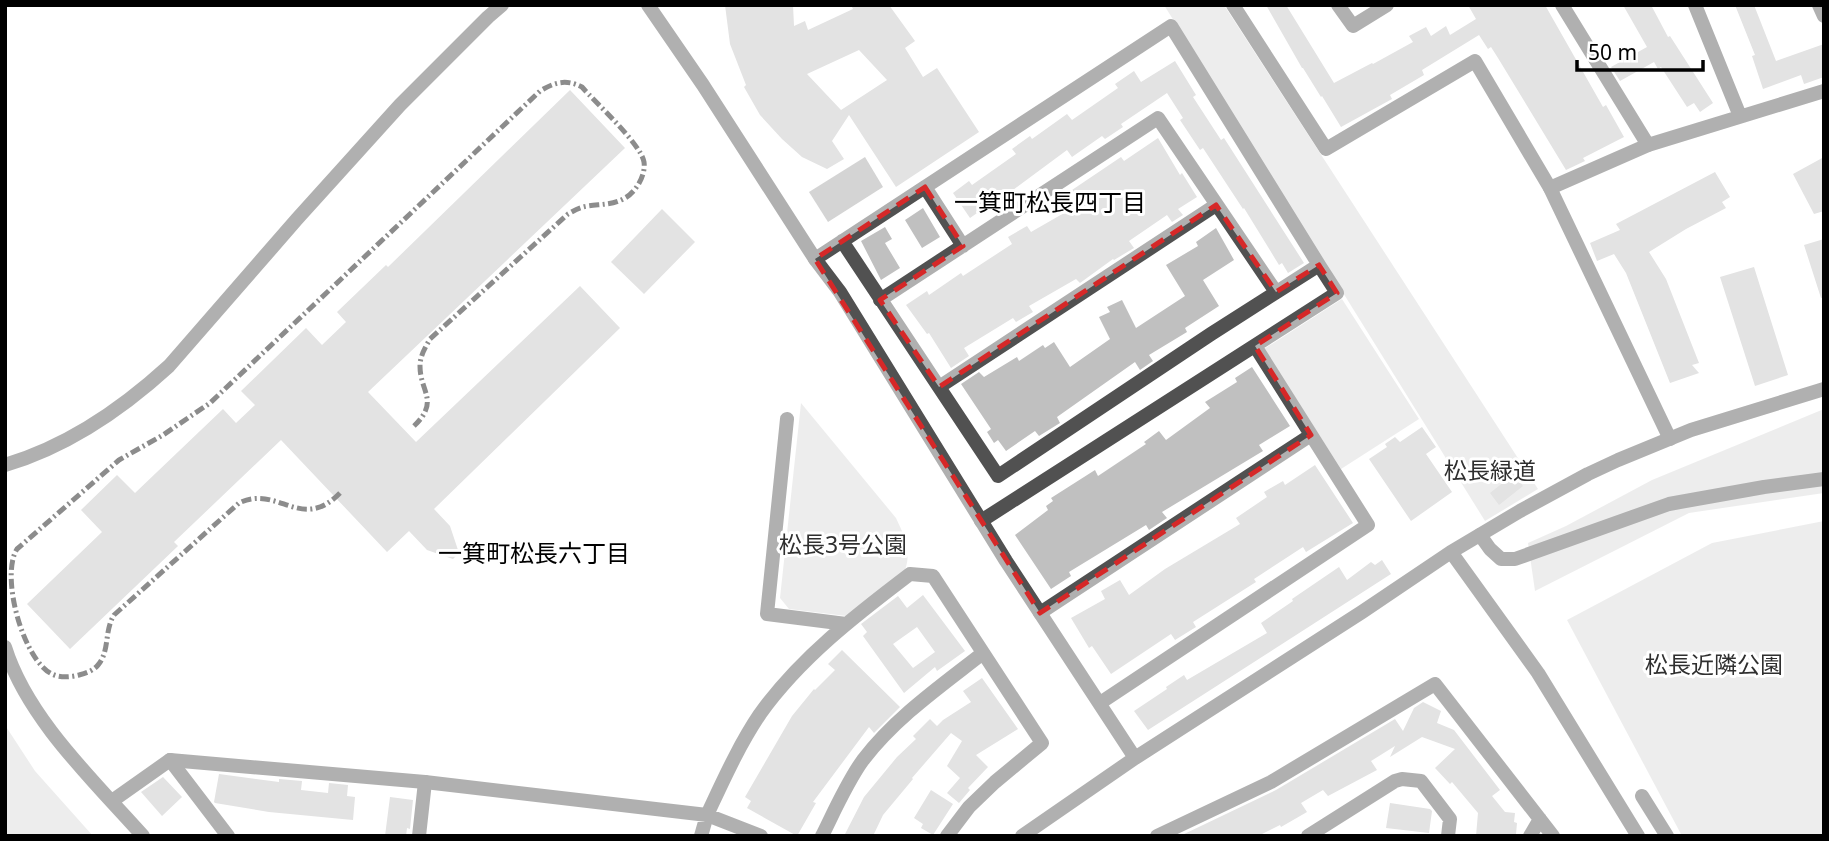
<svg xmlns="http://www.w3.org/2000/svg" width="1829" height="841" font-family="'Noto Sans','Noto Sans JP',sans-serif">
<rect width="100%" height="100%" fill="#fff"/>
<!-- green -->
<path fill="#d8d8d8" d="M1164 5H1224L1538 489 1485 521Z
M1342 299 1419 419 1341 469 1264 349Z
M801 403 896 518C904 535 912 551 905 570L846 616 789 609 780 598Z
M1824 409V493L1689 513 1535 591 1528 543 1566 526 1652 480Z
M1824 521V836H1682L1567 620 1712 543Z
M5 725 35 771 93 836H5Z"/>
<!-- water -->
<path fill="#9f9f9f" d="M865 157 883 187 828 222 809 192Z"/>
<!-- building -->
<path fill="#c0c0c0" fill-rule="evenodd" d="M725 5H793L794 26 805 21 808 30 853 9 851 5H889L915 41 905 48 923 77 937 68 979 132 896 187 849 115 832 141 844 159 827 169 802 157 782 139 760 115 744 87 746 85 730 44ZM859 50 887 80 841 110 807 74Z
M1266 5H1286L1334 83 1372 63 1373 64 1413 42 1409 36 1426 27 1431 36 1446 26 1450 35 1476 19 1468 5H1545L1603 107 1606 105 1624 137 1583 158 1585 161 1566 170 1498 58 1491 47 1488 49 1479 35 1422 70 1424 75 1390 95 1392 99 1341 127 1322 96 1321 97 1303 68H1302Z
M1623 5H1651L1668 37 1670 36 1713 103 1700 112 1694 103 1687 107 1661 67 1658 69 1654 62 1620 81 1611 67 1647 47Z
M1735 5H1754L1776 61 1824 44V77L1804 84 1801 75 1763 89 1752 56 1755 55Z
M1175 61 1196 95 1193 97 1221 140 1224 138 1304 263 1288 273 1282 263 1279 265 1244 208 1243 209 1203 148 1200 150 1180 120 1183 118 1167 93 1121 124 1123 127 1105 139 1102 136 1072 157 1067 150 1002 198 1001 196 970 218 953 193 969 181 972 185 1016 154 1012 149 1030 136 1032 139 1067 114 1072 120 1118 88 1115 84 1134 71 1141 82Z
M570 90 625 148 368 392 416 442 580 286 620 328 434 509 450 526 459 553 453 559 427 550 409 531 387 552 281 440 174 542 178 546 70 649 27 604 102 532 81 510 117 475 135 493 223 409 236 423 255 405 241 391 306 328 322 345 346 322 337 312 386 265 388 267Z
M1158 138 1180 175 1182 173 1197 197 1178 209 1183 215 1172 222 1167 215 1129 241 1134 248 1114 260 1113 259 1080 283 1076 279 1029 306 1033 312 1016 322 1013 318 964 348 969 356 951 368 929 333 927 334 906 305 927 291 929 295 961 273 963 276 1012 244 1008 237 1027 226 1031 232 1078 205 1075 200 1078 198 1072 190 1121 157 1124 161Z
M1824 157V211L1814 214 1793 174Z
M1715 172 1730 197 1722 202 1726 208 1686 229 1649 252 1666 279 1699 363 1692 365 1699 373 1670 383 1626 273 1614 254 1597 261 1590 243 1620 230 1616 224Z
M923 208 940 237 922 248 905 220Z
M662 209 695 242 644 294 611 262Z
M885 227 892 239 885 243 900 268 881 280 861 241Z
M1216 228 1234 260 1203 280 1219 306 1185 328 1187 332 1149 355 1153 361 1140 370 1135 362 1057 417 1060 423 1039 436 1035 431 1006 451 998 440 994 443 987 432 991 429 961 384 979 372 984 377 1017 357 1019 361 1043 345 1045 348 1054 342 1070 367 1110 339 1099 317 1110 312 1107 307 1122 300 1136 328 1185 296 1166 265 1198 246 1196 242Z
M1824 239V297L1821 298 1804 245Z
M1754 267 1788 375 1755 386 1720 277Z
M1252 367 1290 426 1259 445 1263 451 1162 512 1167 518 1149 530 1146 525 1069 572 1071 576 1051 589 1015 535 1048 510 1046 506 1053 501 1051 498 1095 470 1098 476 1146 444 1144 442 1159 431 1166 440 1210 408 1205 402 1237 382 1235 378Z
M1422 427 1436 447 1426 454 1452 492 1411 521 1369 459 1387 447 1385 444 1395 437 1400 442Z
M1315 465 1353 523 1306 552 1303 547 1254 579 1256 582 1193 622 1196 627 1175 640 1171 634 1111 674 1092 646 1089 648 1071 618 1105 599 1101 591 1120 580 1129 595 1165 569 1240 524 1236 518 1267 497 1264 492 1283 481 1285 485Z
M1514 474 1523 486 1499 505 1490 493Z
M1382 560 1391 574 1148 730 1134 711 1167 689 1166 687 1184 675 1187 680 1267 633 1261 623 1293 601 1292 599 1339 567 1347 580 1371 562 1375 565Z
M923 595 965 651 937 671 935 667 904 693 863 636 867 632 861 624 898 596 907 608ZM917 627 935 652 913 668 893 644Z
M842 650 900 707 874 733 869 727 813 802 816 803 797 836 747 808 751 801 745 797 792 716 814 689 815 690 835 670 828 664Z
M982 678 1018 729 976 755 988 767 968 788 970 790 959 803 947 793 960 778 947 766 962 741 951 733 912 778 913 779 883 815 873 836H844L864 797 897 757 916 739 913 736 930 719 937 726 943 720 971 702 963 691Z
M1423 702 1441 711 1437 723 1454 730 1500 790 1492 796 1505 812 1515 813 1514 822 1517 823 1516 834 1476 836 1478 813 1452 782 1450 784 1435 768 1455 749 1422 737 1390 757 1395 746 1371 761 1377 770 1328 796 1323 790 1301 803 1307 812 1281 827 1280 825 1258 836H1180L1276 790 1395 719 1403 731 1414 708Z
M219 774 279 782V779L302 781 301 790 328 793 329 783 348 785 347 796 355 797 353 820 269 812 215 803 214 802Z
M163 777 182 797 162 816 141 792Z
M931 790 953 804 933 835 921 828 923 824 914 818Z
M390 797 413 800 410 829 407 828 406 836H385Z
M1390 803 1430 809 1432 811 1429 833 1386 828Z"/>
<g fill="none" stroke-linecap="round" stroke-linejoin="round">
<!-- minor -->
<path stroke="#515151" stroke-width="14" d="M1233 5 1326 149 1475 61 1550 188 1670 439
M1338 5 1353 26 1387 5
M1562 5 1648 145
M1819 5 1824 16
M925 187 963 246
M815 259 1171 26 1319 265 1211 334 998 476 842 241
M880 300 1158 118 1276 292
M939 387 1216 205
M787 419 767 614 846 624
M981 521 1337 293 1319 265
M1480 535 1490 549 1501 559H1515L1669 504 1764 487 1824 479
M1040 613 1311 435
M1100 703 1368 525 1255 346
M170 760 228 836
M1642 796 1667 836
M419 836 425 782
M761 836 707 815C723 781 739 745 760 714 800 658 856 615 910 574L933 576 1042 743 995 782 969 807 947 836
M822 836C834 812 847 782 863 760 896 717 941 686 983 653
M1157 836 1271 782 1435 684 1553 836
M1308 836 1395 781 1402 779 1421 781 1450 819 1448 836
M1530 836 1540 819"/>
<!-- tertiary -->
<path stroke="#515151" stroke-width="14" d="M648 5 703 85 815 259 840 292 1006 561 1135 758
M1695 5 1740 116
M1550 188 1648 145 1824 91
M5 465C66 447 122 409 169 366L297 219 400 105 488 17 502 5
M1451 552 1538 673 1638 836
M5 647C27 718 94 781 143 836
M112 801 170 760 425 782 707 815 701 836
M1022 836 1135 758 1362 612 1451 552 1520 511 1588 474 1618 460 1691 430 1824 389"/>
<!-- rail -->
<path stroke="#000" stroke-width="5" stroke-dasharray="10 3.5 2 3.5" stroke-linecap="butt" d="M340 493C301 533 278 484 239 503L114 615C104 631 110 651 98 665 93 671 86 673 79 675 71 677 60 678 52 674 23 660 0 576 17 549L119 460 163 435 210 403 540 91C555 82 566 79 582 87 595 102 641 144 644 162 646 175 636 192 625 198 613 205 601 204 588 206 580 207 575 210 568 214L430 339C425 348 420 356 420 366 420 392 440 401 414 426"/>
</g>
<!-- marked area -->
<path d="M0 0H1829V841H0ZM925 187 963 246 880 300 939 387 1216 205 1276 292 1319 265 1337 293 1255 346 1311 435 1040 613 815 259Z" fill="#fff" fill-opacity=".55" fill-rule="evenodd"/>
<path fill="none" stroke="#d62828" stroke-width="5" stroke-dasharray="14 9" stroke-linejoin="round" d="M925 187 963 246 880 300 939 387 1216 205 1276 292 1319 265 1337 293 1255 346 1311 435 1040 613 815 259Z"/>
<g text-anchor="middle" stroke-width="6" stroke-linejoin="round" paint-order="stroke">
<!-- park labels -->
<g font-size="23" fill="#2f2f2f" stroke="#fff">
<text x="1490" y="479">松長緑道</text>
<text x="843" y="553">松長3号公園</text>
<text x="1714" y="673">松長近隣公園</text>
</g>
<!-- neighbourhood labels -->
<g font-size="24" fill="#000" stroke="#fff">
<text x="1050" y="211">一箕町松長四丁目</text>
<text x="534" y="562">一箕町松長六丁目</text>
</g>
</g>
<!-- border -->
<rect width="1829" height="841" fill="none" stroke="#000000" stroke-width="14"/>
<!-- scale -->
<path d="M1577 60v10h126v-10" fill="none" stroke="#000000" stroke-width="3.5"/>
<text x="1588" y="60" font-size="21" fill="#000000" stroke="#ffffff" stroke-width="5" paint-order="stroke">50 m</text>
</svg>
